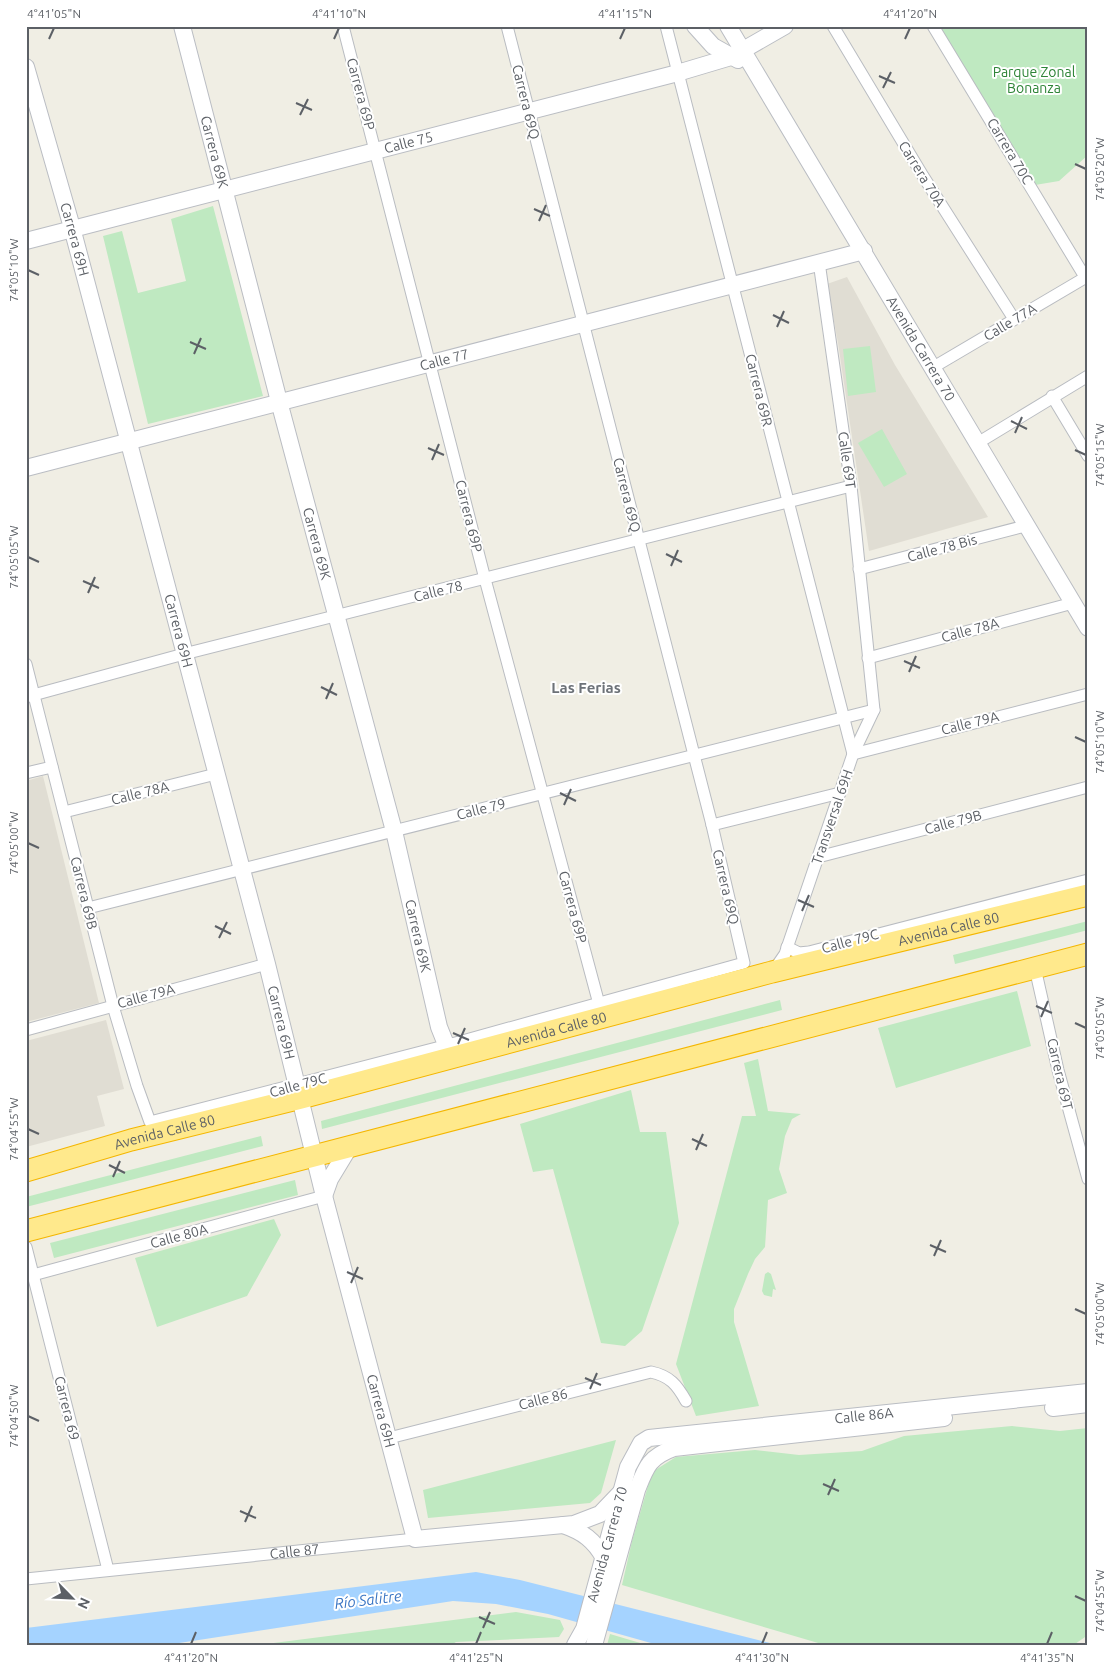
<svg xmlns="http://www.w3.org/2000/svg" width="1114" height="1671" font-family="Ubuntu,sans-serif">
<rect width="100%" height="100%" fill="#f0eee4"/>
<!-- education -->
<path fill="#e0ddd3" d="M847 277 895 365 988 517 869 551 838 343 827 284Z
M43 776 99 1003 26 1022V781Z
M106 1020 124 1089 97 1096 105 1126 26 1147V1041Z"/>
<!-- green -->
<path fill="#bfe9c1" d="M936 26H1088V155L1059 181 1035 185Z
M213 206 263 396 148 424 103 236 122 231 138 293 186 281 171 219Z
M870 346 876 392 848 396 843 349Z
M882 429 907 474 884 487 858 443Z
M1088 921V930L955 964 953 955Z
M1017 991 1031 1046 896 1088 878 1028Z
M780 1000 782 1010 322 1129 321 1121Z
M758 1059 768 1111 801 1114 792 1119 785 1136 779 1169 787 1193 768 1200 765 1247 755 1259 748 1274 734 1309V1322L759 1406 696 1416 676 1364 742 1116H756L744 1063Z
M631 1090 640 1132H666L679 1223 642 1331 625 1346 601 1343 553 1169 533 1172 520 1124Z
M261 1136 263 1146 26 1207V1197Z
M295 1180 298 1195 54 1258 50 1243Z
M274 1219 281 1235 247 1296 157 1327 135 1258Z
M768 1272 771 1274 776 1290 773 1289 772 1297 764 1295 762 1291 765 1274Z
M1012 1426 1060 1431 1088 1428V1635L1075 1644 825 1645 622 1585 632 1541 652 1472 676 1457 755 1450 799 1455 862 1451 904 1436Z
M616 1440 601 1493 590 1503 428 1518 423 1490Z
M516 1612 560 1620 564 1629 559 1637 456 1642 451 1645H258Z
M610 1634 647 1645H607Z"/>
<!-- water -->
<path fill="#a5d3ff" d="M476 1572 520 1580 778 1645H658L548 1614 496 1604 453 1601 166 1645H26V1628Z"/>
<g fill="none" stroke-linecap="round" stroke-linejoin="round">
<defs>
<g id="street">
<path d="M343 26 485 579 599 1004"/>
<path d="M666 26 853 754"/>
<path d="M833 26 923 176 1014 319"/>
<path d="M933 26 1085 277"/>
<path d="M932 368 1088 276"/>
<path d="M1052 396 1088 456"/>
<path d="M976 444 1088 376"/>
<path d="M859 569 1025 526"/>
<path d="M868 658 1073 603"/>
<path d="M26 664 113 1006 137 1086 150 1122 448 1045 744 963 712 825 507 26"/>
<path d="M26 697 184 654 851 486"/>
<path d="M853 754 1088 694"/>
<path d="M26 773 52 767"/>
<path d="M64 812 216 774"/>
<path d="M712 825 840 793"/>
<path d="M818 857 1088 787"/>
<path d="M88 908 874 710"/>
<path d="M787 947 799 953 809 952 1088 880"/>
<path d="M1035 968 1058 1070 1088 1179"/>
<path d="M774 970 785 954 853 754 874 710 851 486 819 262"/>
<path d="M26 1030 267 964"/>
<path d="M26 1247 108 1570"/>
<path d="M33 1275 324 1196"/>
<path d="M389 1438 651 1372C670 1376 677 1385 686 1401"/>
<path id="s1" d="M26 1579 415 1539"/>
</g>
<g id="secondary">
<path id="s2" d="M182 26 281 409 394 831 439 1027 445 1042 458 1056"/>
<path d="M695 26 713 46 738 60"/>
<path id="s3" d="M728 26 1088 628"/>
<path id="s4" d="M26 67 71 224 267 964 324 1196 415 1539 574 1524 600 1514 623 1490"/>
<path id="s5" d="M26 241 674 74 731 57 785 26"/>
<path id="s6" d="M26 468 864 251"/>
<path d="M324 1196 330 1179 350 1146"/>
<path d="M1053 1408 1088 1404"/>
<path d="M563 1525C583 1532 594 1540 604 1558"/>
<path id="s7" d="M575 1645 584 1629 628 1467 641 1443 649 1438 1088 1392"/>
<path d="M594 1645 637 1490C646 1467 649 1457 674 1448L944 1418"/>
</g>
<g id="highway">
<path id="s8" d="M26 1171 131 1140 301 1098 772 972 1088 895"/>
<path d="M26 1231 1088 954"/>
</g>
</defs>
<!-- street casing -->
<use href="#street" stroke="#b9bcc1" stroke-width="13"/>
<!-- secondary casing -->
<use href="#secondary" stroke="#babdc3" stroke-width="18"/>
<!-- highway casing -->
<use href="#highway" stroke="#f4b600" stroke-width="23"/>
<!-- street -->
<use href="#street" stroke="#fff" stroke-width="11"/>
<!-- secondary -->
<use href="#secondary" stroke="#fff" stroke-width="16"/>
<!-- highway -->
<use href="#highway" stroke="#ffe98c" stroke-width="21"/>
</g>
<!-- ticks -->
<path fill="none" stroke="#5c6066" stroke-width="2" d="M49 39 54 28M334 39 339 28M620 39 625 28M905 39 910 28M879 76 895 83M883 88 891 72M296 103 312 110M300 115 308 99M1075 164 1086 169M534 209 550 216M539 221 546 205M28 270 39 275M773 315 789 323M777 327 784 311M190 342 206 349M194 354 201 338M1011 421 1027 429M1015 433 1022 417M428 448 444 455M1075 450 1086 455M432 460 439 444M666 554 682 562M28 557 39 562M671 566 678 550M83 581 99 588M88 593 95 577M904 661 920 668M909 672 916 656M321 687 337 695M326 699 333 683M1075 737 1086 742M560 793 576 801M564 805 571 789M28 843 39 848M798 900 814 907M802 911 809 895M215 926 231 934M219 938 227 922M1036 1006 1052 1013M1041 1017 1048 1001M1075 1023 1086 1028M453 1033 469 1040M458 1044 465 1028M28 1129 39 1134M692 1139 707 1146M696 1150 703 1134M109 1165 125 1173M113 1177 120 1161M930 1245 946 1252M934 1256 941 1240M347 1272 363 1279M351 1283 358 1267M1075 1309 1086 1314M585 1378 601 1385M590 1389 597 1373M28 1416 39 1421M823 1484 839 1491M828 1495 835 1479M240 1511 256 1518M245 1522 252 1506M1075 1596 1086 1601M479 1617 495 1624M483 1628 490 1612M191 1644 196 1632M476 1644 481 1632M762 1644 767 1632M1047 1644 1052 1632"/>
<g text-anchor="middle" stroke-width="4" stroke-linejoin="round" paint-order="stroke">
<!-- park labels -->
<g font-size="14" fill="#2e8437" stroke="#fff">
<text x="1034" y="77">Parque Zonal<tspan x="1034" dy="16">Bonanza</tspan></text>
</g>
<!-- street labels -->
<g font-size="14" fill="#5c6066" stroke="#fff">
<text transform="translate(361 94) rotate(75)" y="5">Carrera 69P</text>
<text transform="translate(526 102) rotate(76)" y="5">Carrera 69Q</text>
<text dy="5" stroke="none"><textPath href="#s5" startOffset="395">Calle 75</textPath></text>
<text dy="5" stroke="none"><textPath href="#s2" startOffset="130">Carrera 69K</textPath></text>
<text transform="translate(1010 151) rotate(59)" y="5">Carrera 70C</text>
<text transform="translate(922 174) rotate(58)" y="5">Carrera 70A</text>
<text dy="5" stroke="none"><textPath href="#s4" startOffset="179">Carrera 69H</textPath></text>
<text transform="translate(1010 322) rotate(-31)" y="5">Calle 77A</text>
<text dy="5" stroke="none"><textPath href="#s3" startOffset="376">Avenida Carrera 70</textPath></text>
<text dy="5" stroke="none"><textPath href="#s6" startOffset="432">Calle 77</textPath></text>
<text transform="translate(759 390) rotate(76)" y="5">Carrera 69R</text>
<text transform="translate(847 460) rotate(82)" y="5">Calle 69T</text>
<text transform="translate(627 495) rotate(76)" y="5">Carrera 69Q</text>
<text transform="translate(469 516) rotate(76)" y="5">Carrera 69P</text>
<text dy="5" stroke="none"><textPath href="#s2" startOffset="535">Carrera 69K</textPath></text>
<text transform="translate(942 548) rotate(-15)" y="5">Calle 78 Bis</text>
<text transform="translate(438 591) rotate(-14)" y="5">Calle 78</text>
<text transform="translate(970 630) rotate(-15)" y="5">Calle 78A</text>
<text dy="5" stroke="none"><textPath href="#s4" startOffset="584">Carrera 69H</textPath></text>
<text transform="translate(970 723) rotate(-14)" y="5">Calle 79A</text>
<text transform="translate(140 793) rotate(-14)" y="5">Calle 78A</text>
<text transform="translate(481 809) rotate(-14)" y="5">Calle 79</text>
<text transform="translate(832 817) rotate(-71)" y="5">Transversal 69H</text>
<text transform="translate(953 822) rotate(-15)" y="5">Calle 79B</text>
<text transform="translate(726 887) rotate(77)" y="5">Carrera 69Q</text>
<text transform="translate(84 893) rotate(76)" y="5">Carrera 69B</text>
<text transform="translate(573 907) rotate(75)" y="5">Carrera 69P</text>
<text dy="5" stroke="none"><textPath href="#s8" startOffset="954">Avenida Calle 80</textPath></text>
<text dy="5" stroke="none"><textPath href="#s2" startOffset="940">Carrera 69K</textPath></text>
<text transform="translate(850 941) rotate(-15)" y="5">Calle 79C</text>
<text transform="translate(146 996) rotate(-15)" y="5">Calle 79A</text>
<text dy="5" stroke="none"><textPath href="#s4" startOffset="989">Carrera 69H</textPath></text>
<text dy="5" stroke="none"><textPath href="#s8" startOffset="549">Avenida Calle 80</textPath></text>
<text transform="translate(1060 1074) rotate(77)" y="5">Carrera 69T</text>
<text transform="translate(298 1085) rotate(-15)" y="5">Calle 79C</text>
<text dy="5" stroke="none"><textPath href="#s8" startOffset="144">Avenida Calle 80</textPath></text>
<text transform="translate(179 1236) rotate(-15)" y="5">Calle 80A</text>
<text transform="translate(543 1399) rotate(-14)" y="5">Calle 86</text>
<text transform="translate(67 1408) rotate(76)" y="5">Carrera 69</text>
<text dy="5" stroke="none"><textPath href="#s4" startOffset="1390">Carrera 69H</textPath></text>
<text dy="5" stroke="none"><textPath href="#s7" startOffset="439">Calle 86A</textPath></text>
<text dy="5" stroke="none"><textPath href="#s7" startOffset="106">Avenida Carrera 70</textPath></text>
<text dy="5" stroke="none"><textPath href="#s1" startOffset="270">Calle 87</textPath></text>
</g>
<!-- neighbourhood labels -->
<g font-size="15" font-weight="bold" fill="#6d7278" stroke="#fff">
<text x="586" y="693">Las Ferias</text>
</g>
<!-- water labels -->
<g font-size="15" font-style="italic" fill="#3b76c4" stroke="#fff">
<text transform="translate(368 1600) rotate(-7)" y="5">Río Salitre</text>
</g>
</g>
<!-- border -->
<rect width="1114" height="1671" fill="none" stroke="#ffffff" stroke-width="55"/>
<!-- north arrow -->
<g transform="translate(72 1598) rotate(114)" stroke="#ffffff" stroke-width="4" paint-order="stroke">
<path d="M0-4L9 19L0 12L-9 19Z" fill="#5c6066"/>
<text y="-8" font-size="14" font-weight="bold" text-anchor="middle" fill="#5c6066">N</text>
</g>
<rect x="28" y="28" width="1058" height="1616" fill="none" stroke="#5c6066" stroke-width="2"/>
<g font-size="12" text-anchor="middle" fill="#5c6066">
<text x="54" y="18">4°41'05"N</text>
<text x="339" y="18">4°41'10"N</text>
<text x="625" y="18">4°41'15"N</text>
<text x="910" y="18">4°41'20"N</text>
<text transform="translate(1100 169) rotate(-90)" y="4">74°05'20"W</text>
<text transform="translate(14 270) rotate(-90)" y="4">74°05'10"W</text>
<text transform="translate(1100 455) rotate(-90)" y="4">74°05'15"W</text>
<text transform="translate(14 557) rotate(-90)" y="4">74°05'05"W</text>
<text transform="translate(1100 742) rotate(-90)" y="4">74°05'10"W</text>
<text transform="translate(14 843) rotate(-90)" y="4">74°05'00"W</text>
<text transform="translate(1100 1028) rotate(-90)" y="4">74°05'05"W</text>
<text transform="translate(14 1129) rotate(-90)" y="4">74°04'55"W</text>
<text transform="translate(1100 1314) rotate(-90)" y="4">74°05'00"W</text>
<text transform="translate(14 1416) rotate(-90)" y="4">74°04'50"W</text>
<text transform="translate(1100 1601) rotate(-90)" y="4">74°04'55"W</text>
<text x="191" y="1662">4°41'20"N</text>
<text x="476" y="1662">4°41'25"N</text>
<text x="762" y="1662">4°41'30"N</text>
<text x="1047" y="1662">4°41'35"N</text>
</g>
</svg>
